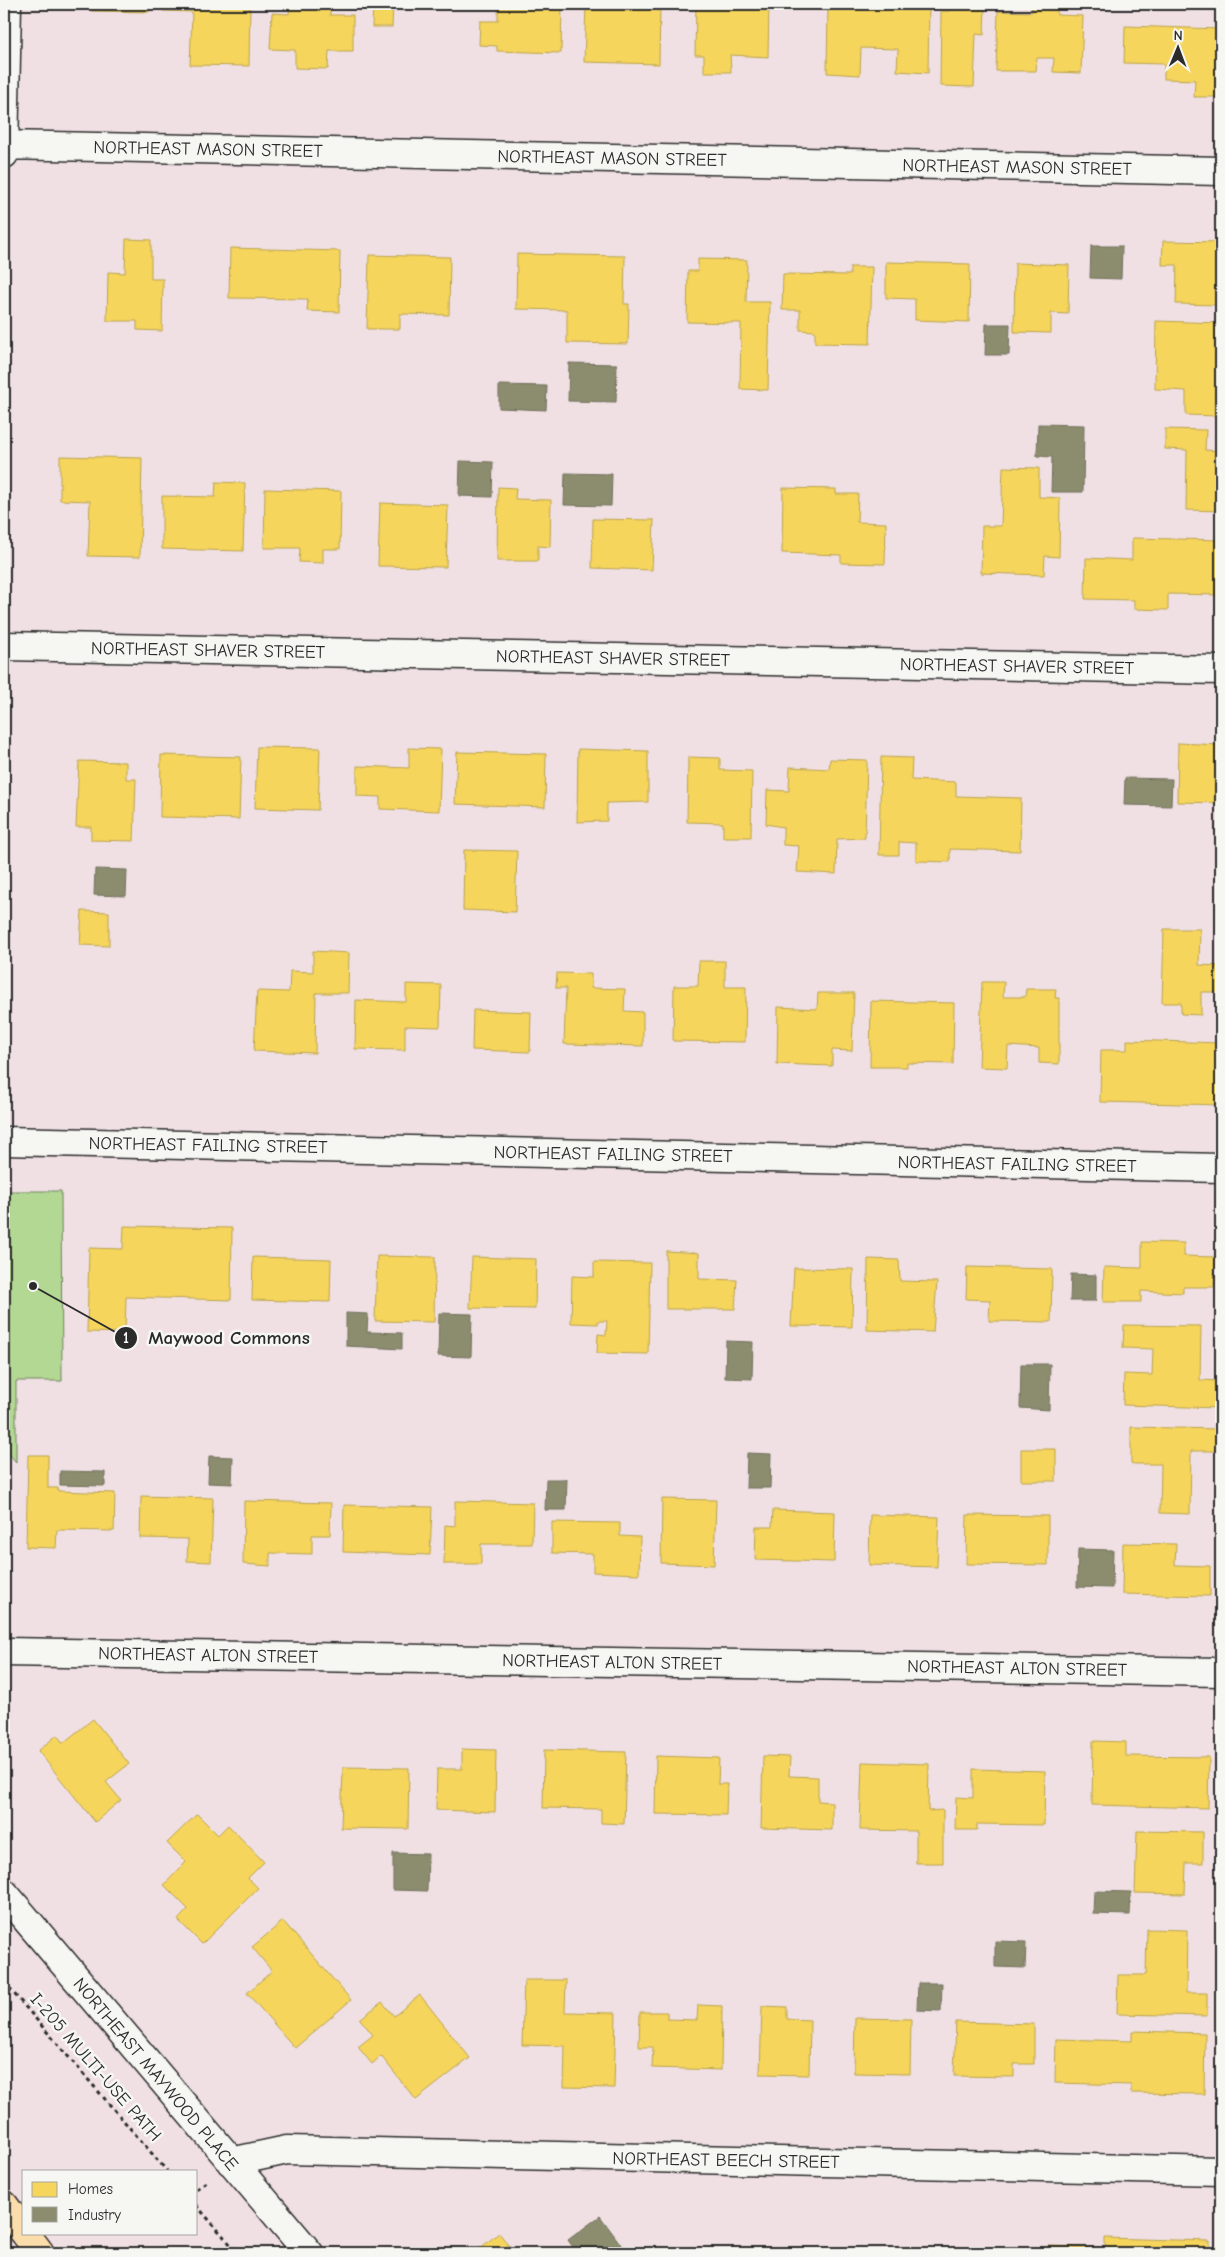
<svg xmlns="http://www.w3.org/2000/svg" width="1225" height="2257" font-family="'Comic Neue',sans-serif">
<rect width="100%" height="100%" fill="#f0e0e4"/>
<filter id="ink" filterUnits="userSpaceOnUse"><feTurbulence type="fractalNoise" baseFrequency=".02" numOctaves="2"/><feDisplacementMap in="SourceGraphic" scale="10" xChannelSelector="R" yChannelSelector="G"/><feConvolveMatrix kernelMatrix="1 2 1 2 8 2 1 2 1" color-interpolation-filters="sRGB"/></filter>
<g filter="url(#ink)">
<!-- green -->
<path fill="#b3d893" stroke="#6f825f" d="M4 1191H61L62 1381H16V1462L4 1448Z"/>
<!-- homes -->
<path fill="#f6d55c" stroke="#b9a24d" d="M92 4H149V12L92 11Z
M163 4H250L249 66 190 65 192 12 163 11Z
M290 4H330V15H353V51H329L328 69 295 68V50L270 49 272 13 289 14Z
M373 4H393L392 27H372Z
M498 4H562L561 53 497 51V46L479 45 480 21H498Z
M586 4H660L659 64 584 62Z
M696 4H769L768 57 730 55 731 72H704V55H695Z
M828 4H929L928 73 897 71 898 49 861 48 860 75 827 73Z
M949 4H985L984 35 976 34 974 87 940 86 941 11H949Z
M1032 4H1057V15L1083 16 1081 73 1053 72 1054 58H1037L1036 71H996L998 11 1032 12Z
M1185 4H1221V10L1185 9Z
M1125 26 1221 29V97H1194L1195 80 1164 79V64L1124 63Z
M126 239 151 240V279H163L162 331 137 330V321H107L108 272 125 273Z
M1163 241 1221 242V305L1176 304 1177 265H1162Z
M230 248 340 251 339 312 307 311 308 299 229 298Z
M517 254 625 256 624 304H629L628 344 567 343V310L516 309Z
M369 255 450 257 449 315 400 314V329H367Z
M698 259 747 260 746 302H770L768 390 740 389 741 323 687 322 688 271H698Z
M886 262 970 264 969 322 915 320V299L886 298Z
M1015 263 1069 265 1068 314 1051 313V333L1014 332Z
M850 267H872L870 344 815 343V331L800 330V310H782L783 274 850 275Z
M1156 321 1221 323 1219 416 1186 415V391L1155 389Z
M1165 429 1206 430 1205 450 1221 451V511L1186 510 1187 450 1165 449Z
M60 456 142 458 140 557 88 556 90 501 60 500Z
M1003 467 1039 468V497L1060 498 1059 557 1045 556 1044 575 981 573 982 526H1001Z
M216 482 245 483 243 551 162 549V496L215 497Z
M498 487 516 488 515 499 551 500 550 547 538 546V561H497Z
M783 488 836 489V494H858L857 522 886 523 885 564 841 563V555L782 553Z
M265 489 341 491 340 549H323V563L299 562 300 548H264Z
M380 503 448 505 446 567 378 566Z
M593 519 654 520 652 570 592 568Z
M1132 538 1221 540V595L1168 594V610L1134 609V600L1085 599 1086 558 1132 560Z
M1178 743 1221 745V803L1177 802Z
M257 747 320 748 318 810 255 808Z
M409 748 441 749 439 811 380 809V797L357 796V766L409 768Z
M578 749 648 751V802L607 803V821L577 822Z
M457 752 546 754 545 807 455 804Z
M161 755 241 757 239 819 160 817Z
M688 757 720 758V770L752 771 751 837H723V823L687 822Z
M881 757 912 758 911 780 956 782V796L1021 798 1020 851 950 849V862L916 861V843L899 842V855H879Z
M830 759 867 760 865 838 837 839 836 874 797 872 799 846 783 845V827L766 824 767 790 789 791 790 767 829 769Z
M79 761 126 762V779H136L134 841 91 840V827H76Z
M464 850 517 851 515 912 463 910Z
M82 911 109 912V946L80 945Z
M1164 929H1200L1199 965 1221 966V992H1201V1015L1181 1014V1003H1162Z
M313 951 349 953 348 993H316L315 1053 254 1051 257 991 289 992 290 971 313 972Z
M699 961H725V987H746L745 1042 673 1041 674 986H698Z
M557 973 591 974V988L625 989 624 1011 643 1012V1046L564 1044 566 988H556Z
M982 982H1004L1003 997H1025L1026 989H1056L1055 998H1059V1064L1039 1063V1048L1008 1046 1007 1068 979 1067Z
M406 984 441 985 440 1027 405 1026V1050L355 1049 356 1000 406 1002Z
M818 993H854L852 1051 832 1050V1066L777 1064 778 1007 817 1009Z
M871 1001 954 1003 953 1064 907 1063V1067H870Z
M473 1010 531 1012 530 1052 472 1050Z
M1127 1040 1221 1043V1105L1100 1102 1101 1050H1127Z
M124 1226 232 1228 231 1300 126 1297 125 1333 87 1332 89 1248 123 1249Z
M1142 1242 1184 1243V1256L1215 1257 1214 1287H1183V1293L1141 1291V1302H1103L1104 1267 1142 1268Z
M666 1251 699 1253V1279L737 1280 735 1309H666Z
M377 1256 435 1257 434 1322 375 1321Z
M253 1257 331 1259 330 1302 252 1300Z
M472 1257 536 1259 535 1309 470 1308Z
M868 1259 899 1260 900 1281 937 1282 933 1332 867 1330Z
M594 1262 650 1263 648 1354 597 1353 598 1334 606 1335 607 1321H598V1324L571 1323 572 1276 594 1277Z
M967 1267 1052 1269 1051 1322 989 1321 990 1300 966 1299Z
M794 1268 853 1269 852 1327 791 1326Z
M1124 1325 1201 1326 1200 1380 1220 1381 1219 1408 1123 1405 1124 1374 1152 1375 1153 1349 1123 1348Z
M1131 1427 1219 1429 1218 1451H1191L1190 1514 1160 1513 1161 1464H1131Z
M1021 1449H1056V1481H1021Z
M28 1455H48V1488H58V1491L115 1493 114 1531 57 1530 56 1548 26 1547Z
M141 1496 213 1498 211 1562 187 1561 188 1539 140 1538Z
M662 1499 716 1500 714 1565 661 1563Z
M244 1501 331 1503 330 1535H312V1554L270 1553V1566L243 1564Z
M455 1501 533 1503 532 1544H481V1564H444L445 1525 455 1526Z
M344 1505 432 1507 430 1555 343 1552Z
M773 1510 835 1512 834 1562 755 1560 756 1527H772Z
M870 1515 939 1517 937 1567 869 1565Z
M967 1515 1048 1516V1565L966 1564Z
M552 1522 620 1523V1536L640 1537 639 1574 593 1572V1554L552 1553Z
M1123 1543 1176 1544 1175 1565 1210 1566V1596L1122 1594Z
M93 1719 129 1764 106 1782 121 1800 95 1822 38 1751 57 1735 63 1743Z
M1093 1741 1126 1742V1756L1209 1757 1208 1808 1092 1805Z
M462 1749 496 1750 495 1812 436 1810 437 1769H462Z
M544 1750 626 1752 624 1824 601 1823V1809L543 1808Z
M656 1756 719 1758 718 1784H727L726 1815 655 1814Z
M763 1756 790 1757 789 1776 818 1777V1801L832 1802V1830L761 1828Z
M862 1762 929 1764 928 1811 943 1810V1863H916V1831L860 1830Z
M343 1767 409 1768 408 1829 341 1828Z
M973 1769 1045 1771 1044 1825 977 1824V1830H955L956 1797 973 1798Z
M197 1814 218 1835 228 1825 264 1862 248 1878 258 1888 202 1944 178 1920 188 1909 164 1885 186 1862 167 1843Z
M1137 1831 1203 1832V1863H1186L1185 1894 1135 1893Z
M283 1921 351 2000 295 2048 247 1993 272 1971 252 1947Z
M1147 1929 1187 1930 1186 1993H1207V2016L1117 2014 1118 1975H1146Z
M524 1980H566L565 2012 616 2013 614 2088 564 2087 565 2046 522 2045Z
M420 1995 470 2058 416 2100 381 2056 372 2064 358 2047 373 2035 360 2019 382 2002 394 2016Z
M698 2005 722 2006 721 2070 652 2068 653 2047H639L640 2012H667V2019L697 2020Z
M762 2006 787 2007V2019L810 2020 809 2075 760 2074Z
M855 2018 911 2019 910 2074 854 2073Z
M956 2022 1034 2024V2064H1014V2077L954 2076Z
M1132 2031 1205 2033 1204 2094 1131 2093V2085L1055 2083 1056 2039 1132 2041Z
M499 2233 515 2253H474Z
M1105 2238 1210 2241V2253H1049V2246L1105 2248Z"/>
<!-- industry -->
<path fill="#8c8c6e" stroke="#6f6f5a" d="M1091 246H1122L1121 279 1090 278Z
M986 324H1010L1009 355H985Z
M569 363 617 364 616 402 568 401Z
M499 385 547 386 546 410 499 408Z
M1038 424 1084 425 1083 492H1051L1052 457 1037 456Z
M460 461 493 462 492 497 459 496Z
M565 473 612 474 611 506 564 505Z
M1125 778 1172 779 1171 806 1124 805Z
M95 869 127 870 126 896 94 895Z
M1071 1274 1096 1275V1301H1070Z
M346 1313 368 1314 367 1332 402 1333V1349L346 1346Z
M439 1313 472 1314 471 1357 438 1356Z
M726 1341 753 1342 752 1379 725 1378Z
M1021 1364H1050L1049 1410 1020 1408Z
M747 1453 771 1454 770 1488H746Z
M209 1456 233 1457 232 1484 208 1483Z
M60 1471 105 1472V1486L60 1485Z
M546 1479H567L566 1510H545Z
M1078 1549 1113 1550 1112 1588 1077 1587Z
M393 1853 428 1854 427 1891 393 1890Z
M1094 1891 1131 1892 1130 1915 1093 1914Z
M995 1941 1026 1942 1025 1968 995 1967Z
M918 1983H942L941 2011 917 2010Z
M600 2216 622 2246 613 2253H577L568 2240Z"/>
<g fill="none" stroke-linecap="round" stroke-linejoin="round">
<defs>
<path id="street" d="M4 145 1221 171
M4 154 7 4
M4 646 1221 670
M4 1141 1221 1168
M4 1652 1221 1672
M4 1893 309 2253
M231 2162 287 2150 1221 2171"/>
<path id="highway" d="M4 2205 24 2232
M25 2233 40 2253"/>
</defs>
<!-- street casing -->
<use href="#street" stroke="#2b2b2b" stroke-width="31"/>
<!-- highway casing -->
<use href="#highway" stroke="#2b2b2b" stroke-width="31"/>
<!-- path -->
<path stroke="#2b2b2b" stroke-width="3" stroke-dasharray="4 4" stroke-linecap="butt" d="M4 1982 167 2171
M196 2189 206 2182
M196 2205 238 2253"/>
<!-- street -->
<use href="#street" stroke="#f6f6f2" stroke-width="28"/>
<!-- highway -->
<use href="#highway" stroke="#fbddab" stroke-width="28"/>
</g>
</g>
<g text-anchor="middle" stroke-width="5" stroke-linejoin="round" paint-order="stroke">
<!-- street labels -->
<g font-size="18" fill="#2b2b2b" stroke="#f6f6f2">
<text transform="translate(208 149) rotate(1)" y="6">NORTHEAST MASON STREET</text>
<text transform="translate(612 158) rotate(1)" y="6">NORTHEAST MASON STREET</text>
<text transform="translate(1017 167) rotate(1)" y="6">NORTHEAST MASON STREET</text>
<text transform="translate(208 650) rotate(1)" y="6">NORTHEAST SHAVER STREET</text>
<text transform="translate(613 658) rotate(1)" y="6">NORTHEAST SHAVER STREET</text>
<text transform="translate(1017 666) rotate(1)" y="6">NORTHEAST SHAVER STREET</text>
<text transform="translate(208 1145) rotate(1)" y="6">NORTHEAST FAILING STREET</text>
<text transform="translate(613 1154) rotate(1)" y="6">NORTHEAST FAILING STREET</text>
<text transform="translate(1017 1164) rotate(1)" y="6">NORTHEAST FAILING STREET</text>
<text transform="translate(208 1655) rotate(1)" y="6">NORTHEAST ALTON STREET</text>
<text transform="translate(612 1662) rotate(1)" y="6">NORTHEAST ALTON STREET</text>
<text transform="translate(1017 1668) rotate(1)" y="6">NORTHEAST ALTON STREET</text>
<text transform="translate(96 2067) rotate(49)" y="6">I-205 MULTI-USE PATH</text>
<text transform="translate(156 2074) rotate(50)" y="6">NORTHEAST MAYWOOD PLACE</text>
<text transform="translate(726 2160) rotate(1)" y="6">NORTHEAST BEECH STREET</text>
</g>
</g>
<!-- callouts -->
<path fill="none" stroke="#2b2b2b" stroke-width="2" d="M33 1286L126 1338"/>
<g fill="#2b2b2b" stroke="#f6f6f2" stroke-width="2">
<circle cx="33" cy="1286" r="5"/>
<circle cx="126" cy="1338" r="12"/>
</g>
<g font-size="15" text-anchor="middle" font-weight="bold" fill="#fff">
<text x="126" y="1343">1</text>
</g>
<g font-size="19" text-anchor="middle" font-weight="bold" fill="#2b2b2b" stroke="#f6f6f2" stroke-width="5" stroke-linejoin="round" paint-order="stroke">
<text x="229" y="1344">Maywood Commons</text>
</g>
<!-- margin -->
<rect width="1225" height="2257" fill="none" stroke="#f6f6f2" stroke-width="20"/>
<rect x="10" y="10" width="1205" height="2237" fill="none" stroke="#2b2b2b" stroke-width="2" filter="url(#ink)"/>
<!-- legend -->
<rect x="22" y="2170" width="175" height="65" fill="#f6f6f2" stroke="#a5a5a2"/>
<rect x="32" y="2182" width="25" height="15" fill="#f6d55c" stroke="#a5a5a2"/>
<text x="68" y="2194" font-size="15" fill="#2b2b2b">Homes</text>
<rect x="32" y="2207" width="25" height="15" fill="#8c8c6e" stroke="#a5a5a2"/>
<text x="68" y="2220" font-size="15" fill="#2b2b2b">Industry</text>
<!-- north arrow -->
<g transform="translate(1178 48) rotate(1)" stroke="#f6f6f2" stroke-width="4" paint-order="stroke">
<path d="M0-4L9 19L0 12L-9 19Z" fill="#2b2b2b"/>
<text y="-8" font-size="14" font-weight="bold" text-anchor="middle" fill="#2b2b2b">N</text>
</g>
</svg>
